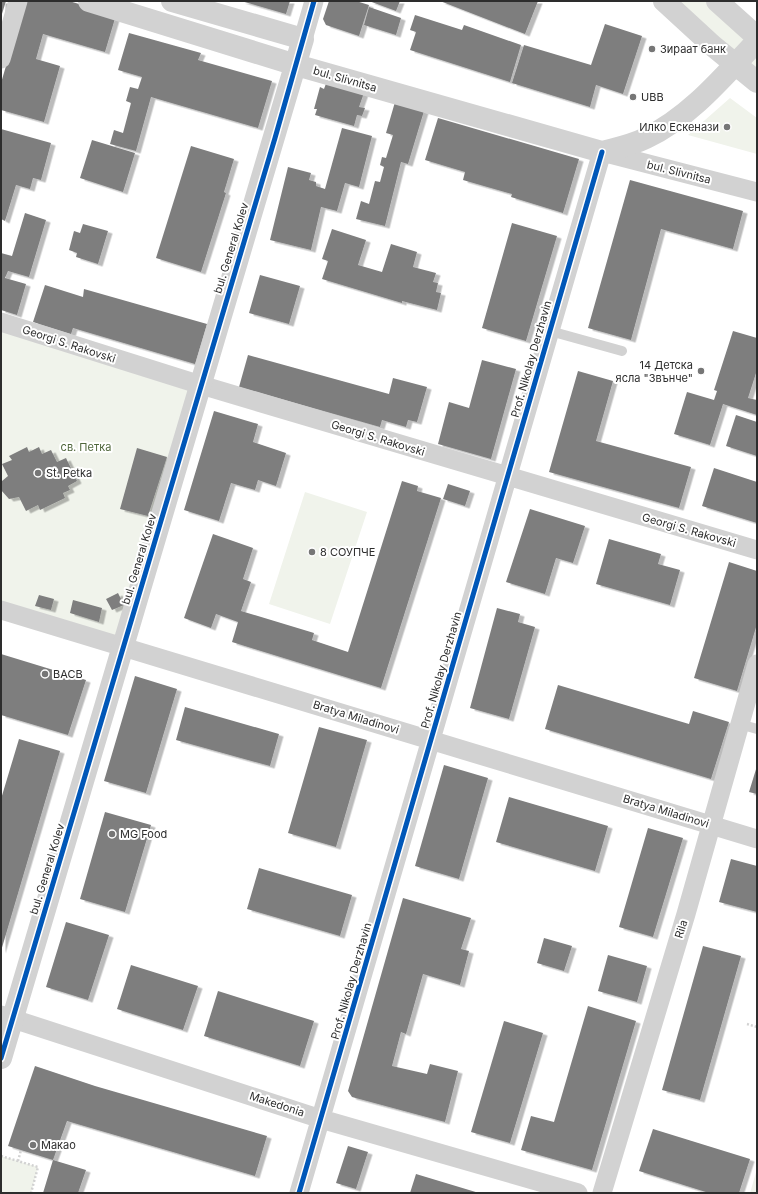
<svg xmlns="http://www.w3.org/2000/svg" width="758" height="1194" font-family="Inter,sans-serif">
<defs>
<filter id="shadow"><feDropShadow dx="4.5" dy="2.5" stdDeviation="0" flood-color="#0004"/></filter>
</defs>
<rect width="100%" height="100%" fill="#fff"/>
<!-- green -->
<path fill="#f0f3eb" d="M664 1H717L757 36V82Z
M730 98 757 118V154L688 135Z
M1 331 192 391 115 637 1 602Z
M305 492 367 512 330 624 269 604Z
M1 1156 38 1167 31 1193H1Z
M757 1169V1193H750Z"/>
<!-- building -->
<path fill="#7e7e7e" filter="url(#shadow)" d="M1 1H6L1 17Z
M25 1H69L116 15 105 52 43 34 36 59 60 66 44 122 1 110V83Z
M241 1H290L286 14Z
M329 1H356L369 5 359 36 326 25 323 19Z
M369 1H400L396 11Z
M440 1H538L525 34Z
M369 7 401 18 396 35 364 25Z
M415 15 462 30 464 25 521 45 510 82 410 50 416 32 410 30Z
M605 24 642 36 623 94 596 85 590 107 512 83 524 45 591 65Z
M129 33 201 53 198 60 272 81 258 128 151 97 136 151 110 144 114 130 123 133 131 103 126 101 130 87 138 89 142 77 118 70Z
M328 78 365 90 359 107 365 108 362 116 357 115 354 126 315 115 317 109H314L320 87 324 89Z
M395 102 424 111 408 164 401 162 385 226 356 219 361 201 369 204 375 181 380 182 384 167 380 165 382 157 386 158 393 135 386 133Z
M438 118 579 159 563 213 511 197 512 194 463 180 465 172 425 160Z
M342 128 372 136 359 187 345 183 337 211 321 207 311 250 270 240 288 167 311 173 309 180 316 182V186L325 189Z
M1 129 51 143 41 180 33 178 30 189 16 185 5 221 1 219Z
M92 140 135 153 123 192 80 178Z
M191 146 234 159 224 192 226 193 201 272 156 258Z
M630 180 743 211 733 249 661 229 631 340 588 328Z
M25 213 46 220 29 277 8 271 5 278 26 284 17 315 1 310V253L12 256Z
M512 223 557 236 526 341 482 328Z
M83 224 108 231 98 264 76 257 77 253 69 250 74 231 80 233Z
M332 229 366 240 358 265 382 272 391 244 417 252 413 267 436 273 433 282 438 283 436 292 441 293 437 310 402 301V303L322 279 328 261 322 259Z
M260 275 300 286 289 324 249 313Z
M45 285 83 297 84 289 207 324 195 364 73 328 71 334 33 322Z
M733 331 757 338V370L748 398 757 400V415L723 404 710 445 674 434 687 392 714 400 717 391 714 390Z
M248 355 389 394 393 378 427 387 417 422 408 420 406 427 382 420 380 427 239 387Z
M482 360 516 369 491 459 438 444 449 402 469 408Z
M578 371 613 381 596 441 691 467 679 508 549 472Z
M214 411 258 424 253 442 286 453 276 486 258 480 255 490 231 483 219 521 184 510Z
M736 415 757 422V456L726 446Z
M27 447 29 452 39 447 42 454 51 450 57 462 66 458 77 481 68 486 70 490 63 493 65 498 40 510 38 505 26 511 19 497 9 499 1 490 2 481 8 476 2 464 12 460 9 456Z
M137 448 167 457 148 516 120 509Z
M714 468 757 482V523L702 506Z
M402 481 418 486 417 491 441 498 381 688 232 642 238 622 216 614 211 628 184 618 213 534 253 548 243 579 251 582 241 611 314 633 312 640 348 652Z
M448 484 470 491 465 506 443 499Z
M530 509 585 526 573 563 556 558 545 594 506 582Z
M609 539 661 554 658 564 680 570 670 605 596 584Z
M729 562 757 571V624L737 691 694 678Z
M118 593 124 605 112 610 106 599Z
M39 595 54 599 51 610 35 606Z
M73 600 102 608 99 622 70 613Z
M497 608 520 614 518 622 535 627 509 719 470 708Z
M1 654 86 680 68 735 1 715Z
M135 676 177 689 146 793 104 781Z
M558 685 689 724 693 711 729 722 711 779 545 729Z
M185 707 279 734 270 766 176 740Z
M319 727 367 740 336 847 288 833Z
M19 739 60 751 1 951V799Z
M444 765 488 778 459 879 415 866Z
M757 766V794L749 792Z
M509 797 608 826 595 871 496 842Z
M105 812 151 825 125 912 80 899Z
M648 828 683 838 653 937 619 927Z
M731 859 757 866V912L719 902Z
M259 868 352 895 340 936 247 909Z
M403 898 471 918 461 949 469 951 460 985 423 974 406 1034 401 1032 392 1066 427 1074 430 1064 458 1071 445 1122 352 1097 348 1091Z
M66 922 109 935 88 1000 46 987Z
M544 938 572 946 564 971 537 963Z
M703 946 741 956 700 1100 662 1090Z
M608 955 647 966 637 1002 598 991Z
M131 965 198 986 183 1030 117 1009Z
M218 991 314 1021 300 1066 204 1036Z
M588 1006 636 1021 592 1170 521 1150 531 1116 554 1122Z
M504 1021 543 1033 510 1143 471 1132Z
M35 1066 95 1086 267 1136 255 1176 67 1121 53 1160 8 1146Z
M653 1129 750 1159 739 1193H709L639 1171Z
M348 1146 368 1152 356 1189 336 1183Z
M53 1160 86 1170 78 1193H43Z
M416 1174 479 1193H410Z"/>
<g fill="none" stroke-linecap="round" stroke-linejoin="round">
<!-- path -->
<path stroke="#d2d2d2" stroke-width="2.5" stroke-dasharray="2 2" stroke-linecap="butt" d="M747 1024 757 1027
M1 1156 38 1167 31 1193
M18 1161 21 1150"/>
<!-- service -->
<path stroke="#d2d2d2" stroke-width="10" d="M550 331 622 351
M739 724 757 729"/>
<!-- minor -->
<path stroke="#d2d2d2" stroke-width="19" d="M303 39 314 1
M1 59 18 1
M1 322 201 385 757 550
M1 610 757 839
M1 1015 321 1119 578 1193
M299 1193 602 152 757 192
M602 1193 686 914 757 664"/>
<!-- tertiary -->
<path stroke="#d2d2d2" stroke-width="22" d="M89 1 296 65 602 152C617 148 632 145 646 138 690 117 724 76 757 41
M664 1 713 46 757 82
M717 1 757 37
M1 1058 303 39 172 1"/>
<defs>
<path id="cycleway" d="M1 1058 275 138 314 1
M299 1193 602 152"/>
</defs>
<!-- cycleway casing -->
<use href="#cycleway" stroke="#fff" stroke-width="8"/>
<!-- cycleway -->
<use href="#cycleway" stroke="#0057b8" stroke-width="5"/>
</g>
<!-- markers -->
<g fill="#767676" stroke="#fff" stroke-width="1.5">
<circle cx="652" cy="49" r="4"/>
<circle cx="633" cy="97" r="4"/>
<circle cx="727" cy="127" r="4"/>
<circle cx="701" cy="371" r="4"/>
<circle cx="38" cy="473" r="4"/>
<circle cx="312" cy="552" r="4"/>
<circle cx="45" cy="674" r="4"/>
<circle cx="112" cy="834" r="4"/>
<circle cx="33" cy="1145" r="4"/>
</g>
<g text-anchor="middle" stroke-width="4" stroke-linejoin="round" paint-order="stroke">
<!-- poi labels -->
<g font-size="11" fill="#2d2d2d" stroke="#fff" text-anchor="start">
<text x="660" y="53">Зираат банк</text>
<text x="641" y="101">UBB</text>
<text x="719" y="131" text-anchor="end">Илко Ескенази</text>
<text x="693" y="369" text-anchor="end">14 Детска<tspan x="693" dy="13">ясла "Звънче"</tspan></text>
<text x="46" y="477">St. Petka</text>
<text x="320" y="556">8 СОУПЧЕ</text>
<text x="53" y="678">BACB</text>
<text x="120" y="838">MG Food</text>
<text x="41" y="1149">Макао</text>
</g>
<!-- street labels -->
<g font-size="11" fill="#2d2d2d" stroke="#fff">
<text transform="translate(345 79) rotate(16)" y="4">bul. Slivnitsa</text>
<text transform="translate(679 172) rotate(14)" y="4">bul. Slivnitsa</text>
<text transform="translate(231 248) rotate(-73)" y="4">bul. General Kolev</text>
<text transform="translate(69 344) rotate(18)" y="4">Georgi S. Rakovski</text>
<text transform="translate(531 359) rotate(-74)" y="4">Prof. Nikolay Derzhavin</text>
<text transform="translate(378 438) rotate(17)" y="4">Georgi S. Rakovski</text>
<text transform="translate(689 530) rotate(16)" y="4">Georgi S. Rakovski</text>
<text transform="translate(139 559) rotate(-73)" y="4">bul. General Kolev</text>
<text transform="translate(441 670) rotate(-74)" y="4">Prof. Nikolay Derzhavin</text>
<text transform="translate(356 717) rotate(17)" y="4">Bratya Miladinovi</text>
<text transform="translate(666 811) rotate(17)" y="4">Bratya Miladinovi</text>
<text transform="translate(47 869) rotate(-73)" y="4">bul. General Kolev</text>
<text transform="translate(681 929) rotate(-73)" y="4">Rila</text>
<text transform="translate(351 981) rotate(-74)" y="4">Prof. Nikolay Derzhavin</text>
<text transform="translate(277 1104) rotate(18)" y="4">Makedonia</text>
</g>
<!-- park labels -->
<g font-size="11" fill="#50673c" stroke="#fff">
<text x="86" y="451">св. Петка</text>
</g>
</g>
<!-- border -->
<rect width="758" height="1194" fill="none" stroke="#2d2d2d" stroke-width="4"/>
</svg>
